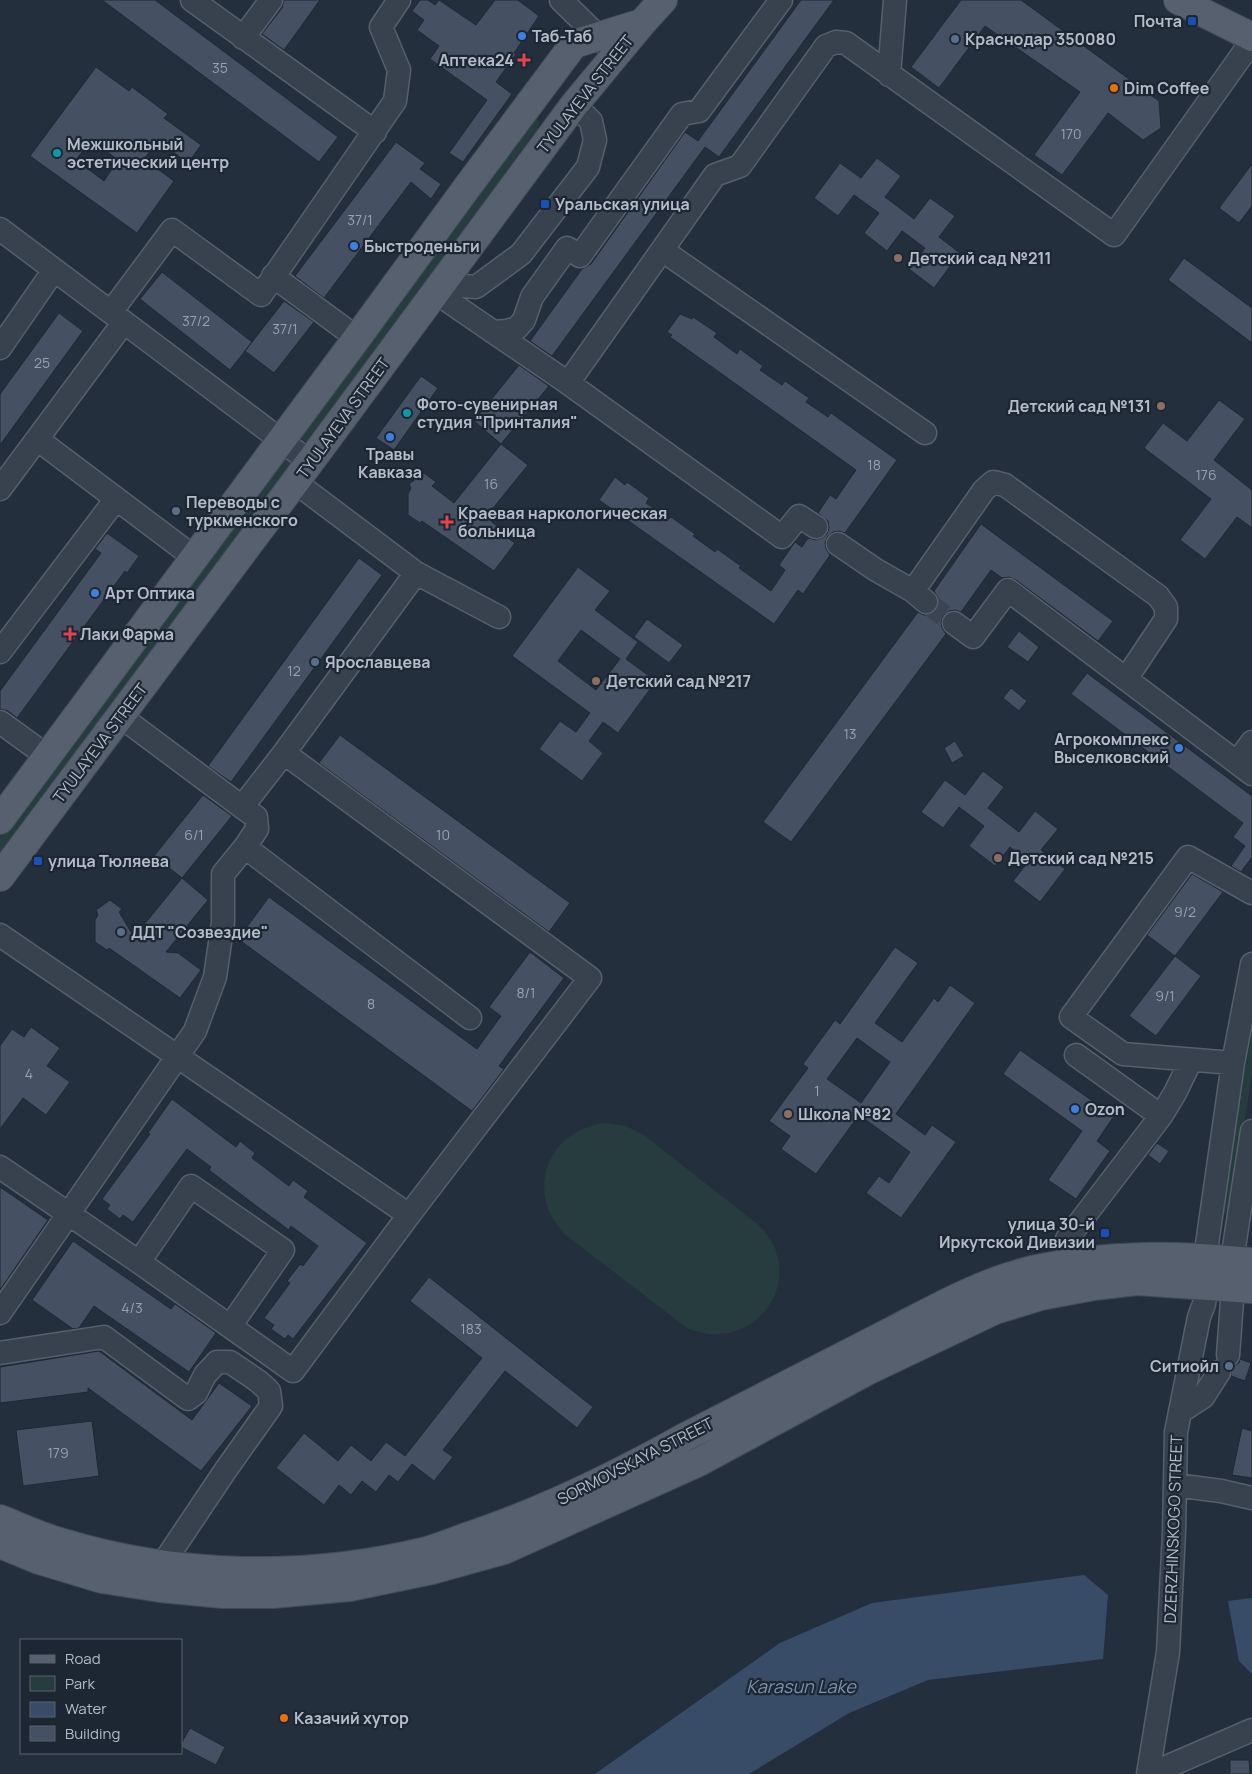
<svg xmlns="http://www.w3.org/2000/svg" width="1252" height="1774" font-family="Manrope,sans-serif">
<rect width="100%" height="100%" fill="#242f3e"/>
<!-- green -->
<path fill="#263c3f" d="M532 117 537 119 540 123 537 129 313 437 308 441H303L301 435Z
M286 457 291 460 289 470 0 855V836L281 459Z
M1252 1034V1075L1230 1211 1227 1214H1224L1222 1211 1238 1104Z
M605 1123 626 1126 645 1136 756 1223C813 1273 757 1358 687 1328L567 1236C523 1195 546 1130 605 1123Z"/>
<!-- water -->
<path fill="#394c67" d="M1084 1575 1108 1595 1103 1659 928 1680 849 1713 749 1774H595L780 1643 872 1603Z
M1252 1598V1674L1239 1661 1228 1601Z"/>
<!-- building -->
<path fill="#455162" stroke="#1f2835" fill-rule="evenodd" d="M102 0H155L338 137 319 162Z
M284 0H320L284 50 262 34 282 8Z
M420 0H428L435 5 439 0 476 25 495 0H518L539 16 514 53 516 54 496 82 512 94 463 162 449 153 487 100 430 59 439 46 417 30 424 20 412 11Z
M801 0H834L719 157 705 147 552 356 530 341 582 269 591 264 685 132 698 141Z
M961 0H1021L1159 101 1161 128 1143 140 1108 113 1062 175 1034 155 1080 92 985 26 939 88 911 67Z
M96 67 129 91 132 87 168 114 164 118 201 145 188 163 158 141 144 159 174 181 137 233 30 156ZM91 140 118 160 104 181 76 160Z
M396 142 425 163 420 169 441 184 431 199 411 182 324 298 295 276Z
M877 158 901 176 885 197 914 219 930 198 955 216 939 237 960 253 934 288 909 269 925 248 902 231 887 251 864 233 879 213 854 195 838 216 814 198 840 163 861 178Z
M1252 164V206L1239 223 1219 208Z
M1184 258 1252 308V343L1168 280Z
M162 272 252 342 230 370 140 299Z
M284 301 314 322 274 373 245 351Z
M59 313 83 331 0 445V394Z
M680 314 692 319 693 317 717 333 714 337 737 354 740 349 763 366 760 370 782 385 785 381 809 398 806 402 828 417 831 413 897 460 845 533 839 531 833 532 828 536 825 543 826 549 830 555 803 594 798 590 774 624 599 500 615 477 625 485 627 482 649 498 646 503 669 519 671 517 695 534 693 536 715 552 717 549 741 566 739 568 771 591 785 570 779 565 795 542 802 547 808 538 816 540 822 538 827 534 829 528 828 521 818 513 830 495 836 499 856 470 670 337 672 335 667 332Z
M519 365 549 386 501 444 474 421Z
M421 376 438 388 394 450 376 438Z
M1219 400 1245 419 1214 460 1252 490V528L1237 517 1205 559 1180 540 1211 499 1144 448 1163 423 1187 441Z
M501 444 528 465 486 517 497 526 495 529 515 543 494 571 422 521 420 523 408 515V494L411 488 409 484 424 473 436 482 432 486 454 503Z
M981 524 1113 621 1098 641 1016 580 1009 577 1002 578 991 570 961 612 955 610 949 611 943 616 941 622 942 628 946 634 791 842 763 822 918 612 924 615 930 614 936 610 939 604 938 598 934 591Z
M107 533 139 556 127 573 125 571 17 718 8 711 0 709V691L101 553 95 549Z
M359 558 382 575 231 782 208 766Z
M578 567 610 591 595 610 638 642 626 659 656 681 618 733 603 722 589 741 603 753 582 781 539 749 560 721 576 732 590 713 512 656ZM581 630 620 659 596 690 558 661Z
M647 619 683 645 669 663 634 637Z
M1019 631 1039 647 1028 662 1007 647Z
M1087 673 1252 796V857L1241 872 1231 866 1245 846 1233 837 1243 823 1071 694Z
M1011 688 1027 701 1019 711 1003 698Z
M340 735 570 903 549 932 319 763Z
M955 741 964 756 952 763 944 748Z
M983 771 1004 787 988 808 1019 832 1035 811 1058 829 1041 850 1065 869 1040 902 1013 881 1028 862 1010 847 995 866 969 846 984 826 959 807 943 828 921 812 945 780 965 795Z
M203 795 232 816 182 878 154 856Z
M1192 874 1223 892 1175 956 1147 935Z
M182 878 208 900 166 952 178 953 201 970 180 998 109 948 107 950 95 942V920L98 915 96 910 110 900 122 909 119 912 134 937Z
M269 897 477 1049 501 1016 489 1007 530 952 564 978 499 1066 504 1069 472 1111 238 939Z
M895 947 918 963 875 1023 902 1042 934 998 938 1002 950 985 975 1003 896 1114 925 1135 932 1125 956 1142 901 1218 866 1193 879 1176 889 1183 910 1152 859 1115 816 1174 781 1149 790 1136 769 1121 808 1068 803 1064 835 1020 840 1024ZM857 1038 890 1062 861 1103 827 1079Z
M1175 956 1201 976 1156 1036 1129 1016Z
M31 1027 60 1048 47 1066 70 1082 46 1115 23 1098 0 1129V1046L12 1029 24 1037Z
M1020 1050 1114 1116 1097 1141 1110 1151 1076 1199 1048 1180 1082 1131 1003 1074Z
M172 1099 236 1147 240 1141 255 1153 252 1158 289 1186 293 1180 308 1191 304 1197 367 1243 293 1339 288 1335 285 1339 271 1329 274 1325 264 1318 290 1283 287 1281 300 1264 303 1266 318 1246 291 1226 289 1230 255 1205 209 1170 211 1167 187 1149 133 1222 123 1215 120 1219 107 1209 110 1205 102 1199 150 1134 148 1133Z
M1157 1143 1169 1151 1160 1164 1148 1155Z
M0 1187 48 1220 0 1290Z
M73 1241 171 1309 175 1304 216 1333 189 1372 94 1306 79 1328 73 1329 32 1300Z
M429 1277 593 1407 577 1428 505 1371 443 1450 453 1457 434 1481 412 1464 398 1482 389 1475 376 1492 362 1481 351 1495 339 1485 324 1505 276 1468 304 1433 338 1461 351 1445 371 1461 386 1442 405 1456 482 1358 410 1301Z
M99 1351 192 1420 219 1383 252 1406 201 1471 88 1388V1392L0 1403V1367Z
M1240 1359 1251 1363 1245 1381 1231 1376V1367L1239 1363Z
M92 1421 99 1476 23 1486 16 1430Z
M1242 1428 1252 1431V1478L1232 1475Z
M190 1728 225 1747 216 1765 181 1747V1744Z
M1230 1760H1249L1250 1774H1230Z"/>
<g fill="none" stroke-linecap="round" stroke-linejoin="round">
<!-- minor-tunnel -->
<path stroke="#3a4453" stroke-width="22" stroke-dasharray="22 11" stroke-linecap="butt" d="M926 602 954 623"/>
<defs>
<path id="minor" d="M192 0 375 132
M561 0 608 46
M243 38 271 0
M889 75 895 0
M0 229 310 462
M662 250 925 433
M273 276 357 338
M441 284 476 287 521 254 588 167 595 140 591 121 574 105
M435 292 568 383 782 537 799 516 816 527
M111 312 172 230 261 295 395 101 399 70 381 27 399 0
M493 332 507 331 517 328 524 320 532 297 567 248 580 256 682 114 699 111 781 0
M0 348 54 270
M568 383 715 175 740 166 826 46 836 42 846 43 1114 235 1252 41
M37 439 195 558
M295 482 416 573 499 617
M0 489 124 322
M838 544 876 570 913 591 926 602
M913 591 984 490 993 482 1005 485 1158 596 1166 607V619L1126 679
M954 623 973 637 1008 590 1252 774
M0 652 116 499
M120 716 242 807
M0 722 47 756
M284 753 590 978 409 1215
M1237 762 1252 742
M245 847 470 1018
M0 935 409 1215 293 1371 139 1262 0 1167
M1076 1055 1161 1116
M1233 1063 1123 1054 1071 1017 1188 857 1252 893
M139 1262 191 1186 283 1250 231 1325
M1071 1263 1067 1239 1161 1116 1175 1093 1191 1060
M1221 1271 1232 1260 1252 1131
M0 1313 195 1031 215 977 223 922V874L245 847 257 829 256 817 242 807 284 753 416 573
M0 1353 104 1337 188 1399 196 1393 205 1375 217 1362H230L258 1381 269 1391 271 1406 225 1471 162 1565
M1228 1355 1233 1288
M1180 1412 1203 1397 1219 1372
M1175 1485 1221 1491 1252 1498
M1148 1774 1168 1652 1174 1531 1176 1432 1199 1317 1204 1304 1206 1286 1205 1258 1233 1063 1252 964
M1150 1774 1252 1730"/>
<path id="major" d="M1178 0 1252 37
M0 820 357 338 468 186 574 44 642 23
M0 877 310 462 574 105 642 23 663 0
M0 1519C20 1527 39 1536 60 1542 177 1578 307 1580 426 1551 441 1547 457 1540 472 1535 546 1510 617 1475 685 1437 751 1403 817 1369 884 1335 933 1310 982 1281 1037 1269 1107 1253 1180 1255 1252 1262
M0 1544 39 1560 102 1579 160 1588 223 1594H273L350 1587 432 1570 504 1550 699 1462 869 1370 995 1310 1041 1296 1094 1286 1137 1281 1252 1289"/>
</defs>
<!-- minor casing -->
<use href="#minor" stroke="#565f6c" stroke-width="25"/>
<!-- major casing -->
<use href="#major" stroke="#414a57" stroke-width="30"/>
<!-- minor -->
<use href="#minor" stroke="#38414e" stroke-width="22"/>
<!-- major -->
<use href="#major" stroke="#56606e" stroke-width="28"/>
</g>
<!-- markers -->
<g fill="#1a4fb4" stroke="#1d2633" stroke-width="2">
<rect x="1187" y="16" width="10" height="10" rx="2.5"/>
<rect x="540" y="199" width="10" height="10" rx="2.5"/>
<rect x="33" y="856" width="10" height="10" rx="2.5"/>
<rect x="1100" y="1228" width="10" height="10" rx="2.5"/>
</g>
<g fill="#3f7fe0" stroke="#1d2633" stroke-width="2">
<circle cx="522" cy="36" r="5"/>
<circle cx="354" cy="246" r="5"/>
<circle cx="390" cy="437" r="5"/>
<circle cx="95" cy="593" r="5"/>
<circle cx="1179" cy="748" r="5"/>
<circle cx="1075" cy="1109" r="5"/>
</g>
<g fill="#5c6f8a" stroke="#1d2633" stroke-width="2">
<circle cx="955" cy="39" r="5"/>
<circle cx="176" cy="511" r="5"/>
<circle cx="315" cy="662" r="5"/>
<circle cx="121" cy="932" r="5"/>
<circle cx="1229" cy="1366" r="5"/>
</g>
<g fill="#e0444e" stroke="#1d2633" stroke-width="2">
<path d="M521.5 52.5h5v5h5v5h-5v5h-5v-5h-5v-5h5z"/>
<path d="M444.5 514.5h5v5h5v5h-5v5h-5v-5h-5v-5h5z"/>
<path d="M67.5 626.5h5v5h5v5h-5v5h-5v-5h-5v-5h5z"/>
</g>
<g fill="#e8710a" stroke="#1d2633" stroke-width="2">
<circle cx="1114" cy="88" r="5"/>
<circle cx="284" cy="1718" r="5"/>
</g>
<g fill="#0f9aa8" stroke="#1d2633" stroke-width="2">
<circle cx="57" cy="153" r="5"/>
<circle cx="407" cy="413" r="5"/>
</g>
<g fill="#8d6e63" stroke="#1d2633" stroke-width="2">
<circle cx="898" cy="258" r="5"/>
<circle cx="1161" cy="406" r="5"/>
<circle cx="596" cy="681" r="5"/>
<circle cx="998" cy="858" r="5"/>
<circle cx="788" cy="1114" r="5"/>
</g>
<g text-anchor="middle" stroke-width="4.5" stroke-linejoin="round" paint-order="stroke">
<!-- number labels -->
<g font-size="14" fill="#98a1af">
<text x="220" y="73">35</text>
<text x="1071" y="139">170</text>
<text x="360" y="225">37/1</text>
<text x="196" y="326">37/2</text>
<text x="285" y="334">37/1</text>
<text x="42" y="368">25</text>
<text x="874" y="470">18</text>
<text x="1206" y="480">176</text>
<text x="491" y="489">16</text>
<text x="294" y="676">12</text>
<text x="850" y="739">13</text>
<text x="194" y="840">6/1</text>
<text x="443" y="840">10</text>
<text x="1185" y="917">9/2</text>
<text x="526" y="998">8/1</text>
<text x="1165" y="1001">9/1</text>
<text x="371" y="1009">8</text>
<text x="29" y="1079">4</text>
<text x="817" y="1096">1</text>
<text x="132" y="1313">4/3</text>
<text x="471" y="1334">183</text>
<text x="58" y="1458">179</text>
</g>
<!-- poi labels -->
<g font-size="16" font-weight="bold" fill="#b4bcc9" stroke="#1d2633" text-anchor="start">
<text x="1182" y="27" text-anchor="end">Почта</text>
<text x="532" y="42">Таб-Таб</text>
<text x="965" y="45">Краснодар 350080</text>
<text x="514" y="66" text-anchor="end">Аптека24</text>
<text x="1124" y="94">Dim Coffee</text>
<text x="67" y="150">Межшкольный<tspan x="67" dy="18">эстетический центр</tspan></text>
<text x="555" y="210">Уральская улица</text>
<text x="364" y="252">Быстроденьги</text>
<text x="908" y="264">Детский сад №211</text>
<text x="417" y="410">Фото-сувенирная<tspan x="417" dy="18">студия "Принталия"</tspan></text>
<text x="1151" y="412" text-anchor="end">Детский сад №131</text>
<text x="390" y="460" text-anchor="middle">Травы<tspan x="390" dy="18">Кавказа</tspan></text>
<text x="186" y="508">Переводы с<tspan x="186" dy="18">туркменского</tspan></text>
<text x="458" y="519">Краевая наркологическая<tspan x="458" dy="18">больница</tspan></text>
<text x="105" y="599">Арт Оптика</text>
<text x="80" y="640">Лаки Фарма</text>
<text x="325" y="668">Ярославцева</text>
<text x="606" y="687">Детский сад №217</text>
<text x="1169" y="745" text-anchor="end">Агрокомплекс<tspan x="1169" dy="18">Выселковский</tspan></text>
<text x="1008" y="864">Детский сад №215</text>
<text x="48" y="867">улица Тюляева</text>
<text x="131" y="938">ДДТ "Созвездие"</text>
<text x="1085" y="1115">Ozon</text>
<text x="798" y="1120">Школа №82</text>
<text x="1095" y="1230" text-anchor="end">улица 30-й<tspan x="1095" dy="18">Иркутской Дивизии</tspan></text>
<text x="1219" y="1372" text-anchor="end">Ситиойл</text>
<text x="294" y="1724">Казачий хутор</text>
</g>
<!-- street labels -->
<g font-size="16" fill="#b4bcc9" stroke="#1d2633">
<text transform="translate(585 94) rotate(-52)" y="6">TYULAYEVA STREET</text>
<text transform="translate(343 418) rotate(-54)" y="6">TYULAYEVA STREET</text>
<text transform="translate(100 743) rotate(-53)" y="6">TYULAYEVA STREET</text>
<text transform="translate(635 1461) rotate(-27)" y="6">SORMOVSKAYA STREET</text>
<text transform="translate(1173 1529) rotate(-88)" y="6">DZERZHINSKOGO STREET</text>
</g>
<!-- water labels -->
<g font-size="18" font-style="italic" fill="#7c92b1" stroke="#1d2633">
<text x="801" y="1693">Karasun Lake</text>
</g>
</g>
<!-- legend -->
<rect x="20" y="1639" width="162" height="115" fill="#1d2633" stroke="#59626f"/>
<rect x="30" y="1655" width="25" height="8" fill="#56606e" stroke="#59626f"/>
<text x="65" y="1664" font-size="15" fill="#b4bcc9">Road</text>
<rect x="30" y="1676" width="25" height="15" fill="#263c3f" stroke="#59626f"/>
<text x="65" y="1689" font-size="15" fill="#b4bcc9">Park</text>
<rect x="30" y="1702" width="25" height="15" fill="#394c67" stroke="#59626f"/>
<text x="65" y="1714" font-size="15" fill="#b4bcc9">Water</text>
<rect x="30" y="1726" width="25" height="15" fill="#455162" stroke="#59626f"/>
<text x="65" y="1739" font-size="15" fill="#b4bcc9">Building</text>
</svg>
